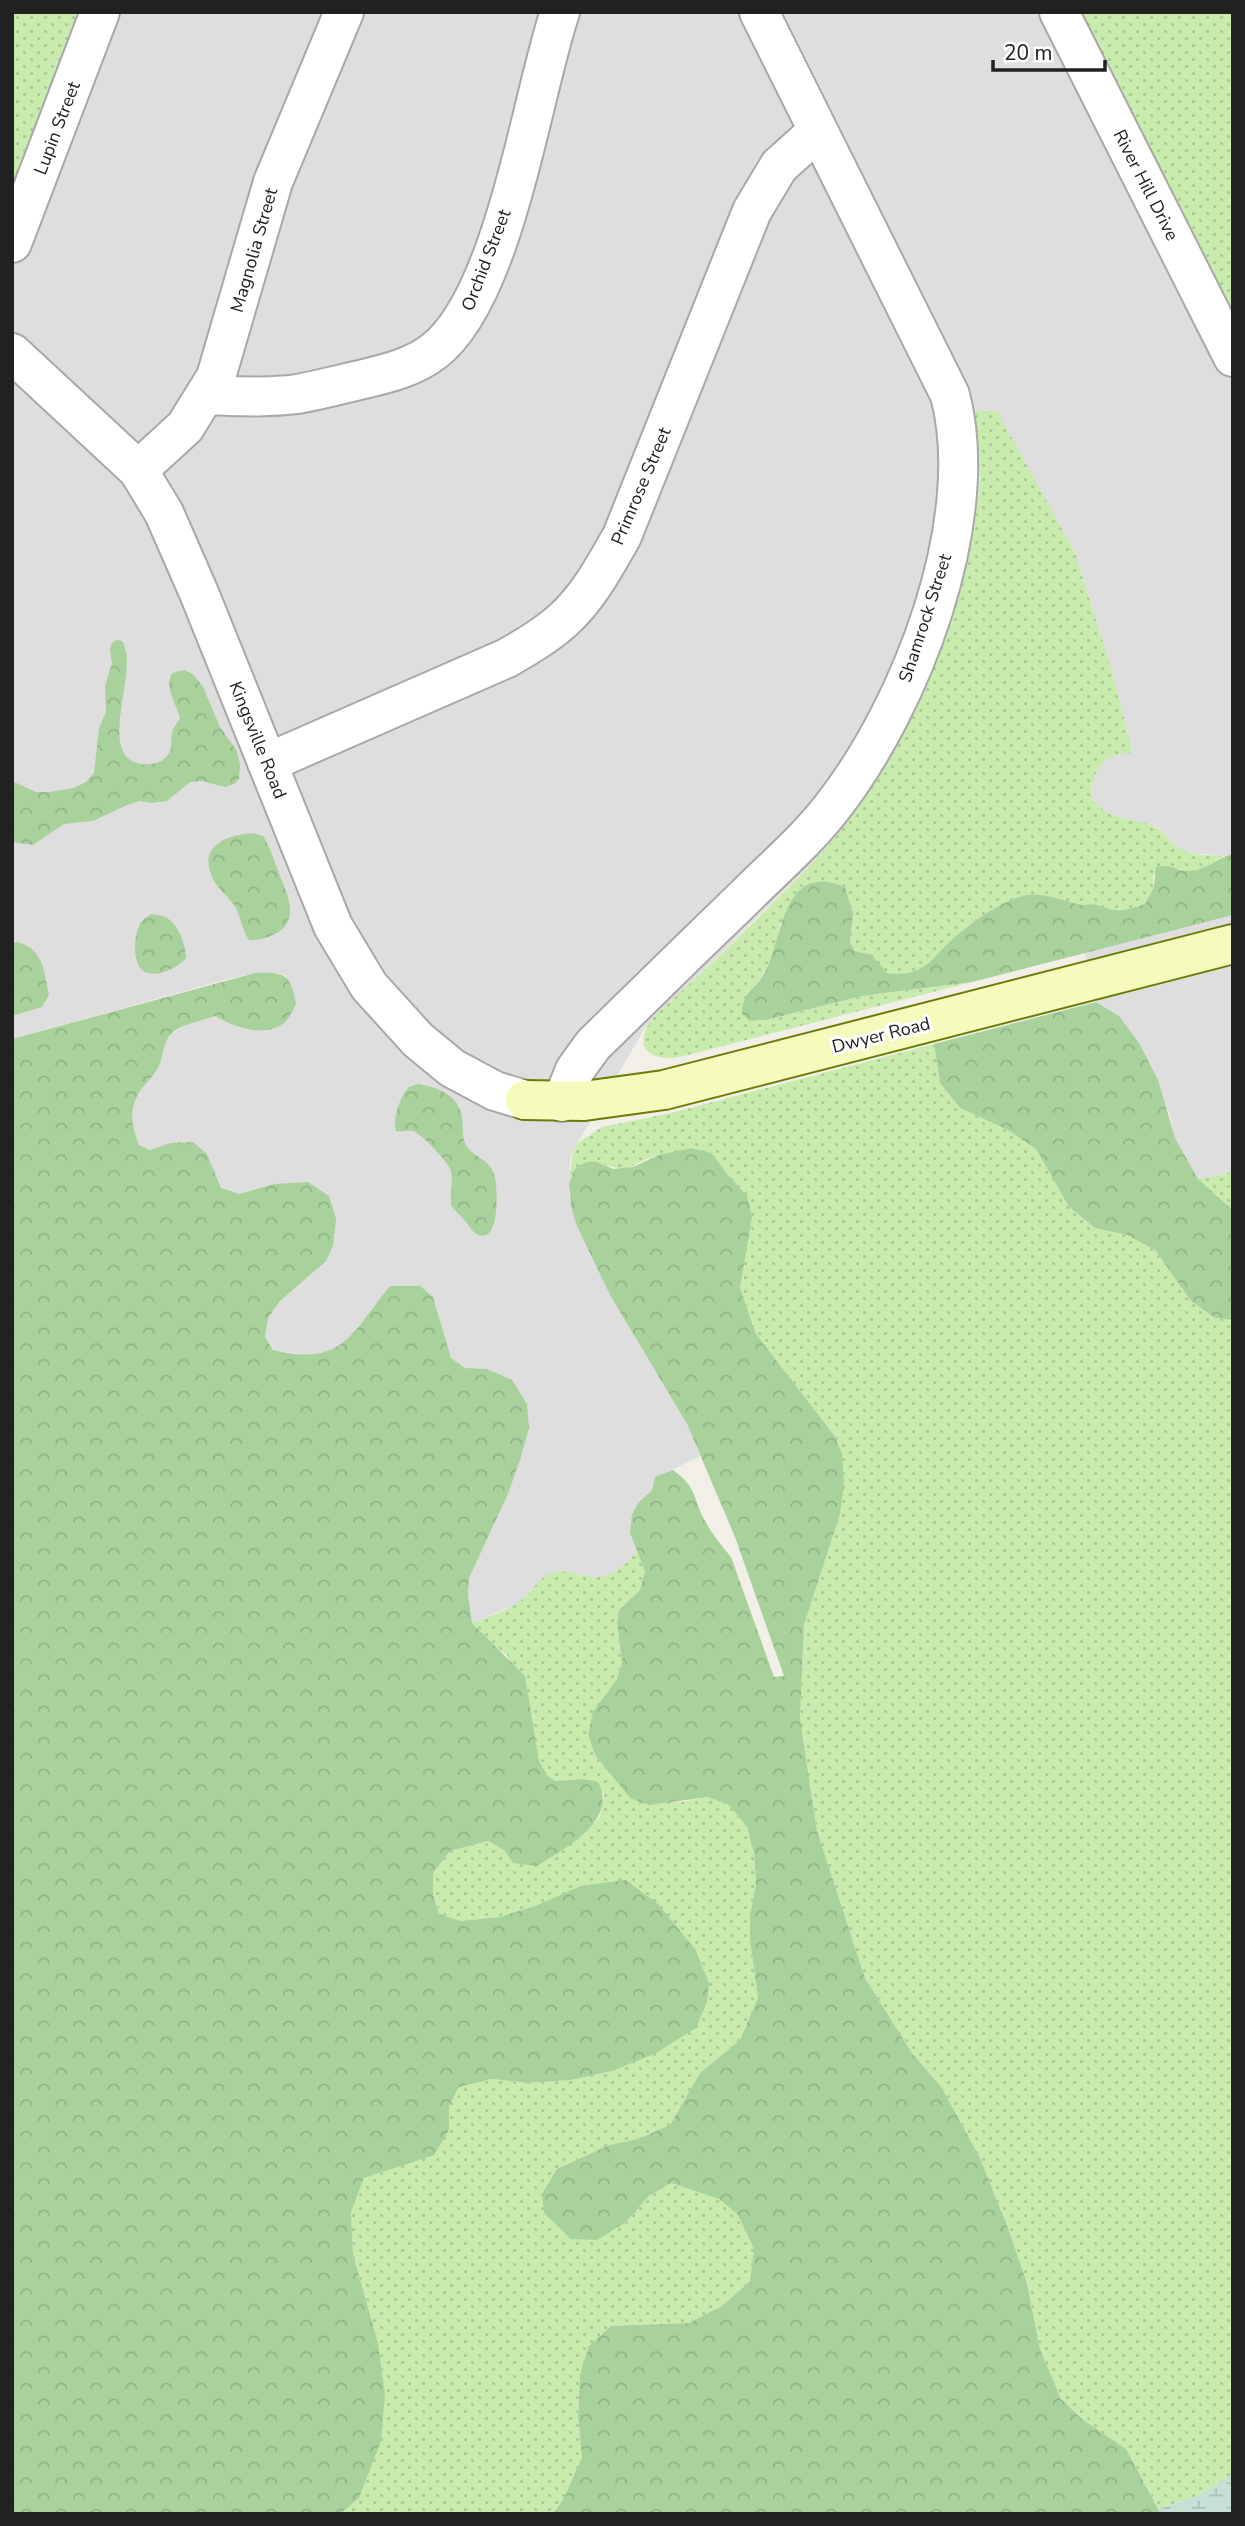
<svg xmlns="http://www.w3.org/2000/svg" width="1245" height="2526" font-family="'Nunito Sans',sans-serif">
<defs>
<pattern id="grass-dots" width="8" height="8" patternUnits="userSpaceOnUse" patternTransform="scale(1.75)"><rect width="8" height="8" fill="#c9ebae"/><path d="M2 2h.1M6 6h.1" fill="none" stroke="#acc995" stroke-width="1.8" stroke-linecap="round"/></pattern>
<pattern id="forest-crowns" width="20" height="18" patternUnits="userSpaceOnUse" patternTransform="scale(1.75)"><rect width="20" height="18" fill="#a9d19c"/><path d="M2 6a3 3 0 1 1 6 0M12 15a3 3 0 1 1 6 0" fill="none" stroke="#91b386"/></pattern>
<pattern id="wetland-marsh" width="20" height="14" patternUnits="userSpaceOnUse" patternTransform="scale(1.75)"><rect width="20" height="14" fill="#c5e0d5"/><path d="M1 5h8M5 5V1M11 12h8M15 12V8" fill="none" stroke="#a9c0b7"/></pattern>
</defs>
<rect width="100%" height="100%" fill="#f2efe8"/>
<!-- residential -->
<path fill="#dfdede" d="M12 12H1233V854L1223 856 1188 853 1177 847 1160 828 1120 819 1101 810 1092 799 1093 774 1101 763 1116 753H1130L1132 749 1112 671 1075 553 997 412H973L980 465 978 501 967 566 950 627 921 696 889 757 865 797 819 856 645 1028 573 1151 570 1160 569 1195 576 1224 639 1344 687 1424 700 1456 655 1478 652 1489 638 1503 630 1533 638 1551 620 1569 605 1576 592 1578 575 1573 539 1582 519 1603 472 1623 468 1595 469 1578 508 1494 529 1428 488 1370 465 1368 451 1358 433 1297 390 1286 350 1337 329 1353 311 1356 273 1350 265 1337 268 1318 280 1301 302 1281 274 1184 239 1194 221 1188 207 1154 170 1143 150 1150 139 1145 132 1127V1105L141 1089 156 1073 168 1036 173 1032 188 1024 215 1016 223 1021 248 1029 286 976 278 973H255L224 980 12 1039Z
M1233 915V1172L1198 1179 1175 1138 1169 1113 1119 1016 1096 1002 1084 953Z"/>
<!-- grass -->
<path fill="url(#grass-dots)" d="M12 12H85L12 207Z
M1078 12H1233V314Z
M997 411 1075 553 1112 671 1132 749 1130 753C1103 753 1090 772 1092 799 1111 823 1130 816 1155 827 1164 830 1168 839 1175 845 1188 856 1207 855 1223 856L1200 870 1188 872 1179 869 1153 876 1154 887 1145 904C1135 907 1125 911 1114 910 1107 909 1100 905 1093 904 1087 904 1083 906 1077 904 1059 899 1037 891 1019 897 995 905 974 921 955 937 930 958 927 978 887 973L872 955 855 951 850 943 853 913 845 887 780 924C776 948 769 969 753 987L770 1019 862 996 972 982 688 1055C678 1057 666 1060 656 1056 631 1047 648 1021 661 1010 696 979 728 947 761 915 789 886 820 858 844 826 866 798 883 767 900 736 936 667 961 605 974 528 977 507 981 485 980 465 979 447 975 429 973 412Z
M934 1044 940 1083 960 1108 1008 1130 1036 1149 1069 1207 1095 1228 1127 1235 1155 1250 1191 1301 1215 1318 1233 1320V2474L1199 2495 1159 2509 1126 2449 1082 2419 1061 2399 1040 2349 1027 2283 1008 2228 980 2158 942 2088 912 2053 865 1978 817 1831 800 1719 804 1625 840 1514 834 1435 756 1334 740 1289 745 1255 727 1174 712 1153C696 1154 678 1153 661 1155 632 1160 634 1177 597 1162L571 1176 569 1184 573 1151 579 1142 602 1127 671 1113Z
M1233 1172V1210L1198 1179Z
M638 1551 645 1571 640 1590 619 1610 617 1620 622 1662 617 1679 588 1735 595 1755 630 1798 681 1802 708 1797 729 1805 747 1827 754 1853 756 1884 750 1915V1940L758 1998 740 2040 700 2073 670 2125 638 2139 609 2145 557 2169 626 2222 649 2196 671 2183 719 2199 738 2215 754 2249 750 2281 722 2306 689 2323 611 2326 580 2374 578 2417 582 2457 564 2498 553 2514H340L359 2498 378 2343 353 2254 351 2212 364 2178 391 2169 449 2130V2106L459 2087 492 2079 528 2083 571 2080 612 2071 535 1906 499 1917 461 1921 439 1914 433 1895V1873L450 1851 488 1841 504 1850 513 1863 558 1852 585 1832 600 1817 604 1794 583 1779 555 1781 547 1775 539 1761 530 1713 507 1655 492 1644 472 1623C493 1615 514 1609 530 1592 536 1585 544 1573 555 1572 565 1570 577 1574 587 1576 609 1582 624 1565 638 1551Z"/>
<!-- forest -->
<path fill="url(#forest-crowns)" d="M116 640 122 641C141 669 94 756 141 764 149 765 160 764 166 757 174 749 170 742 172 732 173 728 178 722 180 718 176 703 164 688 172 673L185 670 194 675 203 687 220 727 237 751 240 765 239 779 234 784 225 787 202 781 190 782 167 801 152 803 140 801 127 805 93 821 64 824 33 845 12 842V781L36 792H49L74 788 86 782 94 773 99 728 106 712 105 686 112 663 110 650 111 644Z
M253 833 263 836C270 847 273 858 278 871 286 891 302 920 275 934 266 938 259 941 249 940 241 929 241 915 234 905 228 896 218 889 213 879 197 846 226 835 253 833Z
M1233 854V915L972 982 862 996 770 1019 750 1021 742 1014C742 992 756 989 765 972 784 936 782 861 845 887L853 913 850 943 855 951 872 955 887 973C926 978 930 958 955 937 974 921 995 905 1019 897 1037 890 1059 899 1077 904 1083 906 1087 904 1093 904 1100 905 1107 909 1114 910 1125 911 1135 907 1145 904L1154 887 1156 867C1171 863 1176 872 1190 871 1204 871 1218 857 1233 854Z
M151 914C156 915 163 915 167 918 179 925 186 946 186 958 178 968 153 981 141 969 132 959 134 930 142 921 144 918 148 917 151 914Z
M18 942C44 950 44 971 49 995L42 1007 12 1016V943Z
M255 973C285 972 291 974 296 1004 293 1010 289 1019 284 1023 265 1038 233 1027 215 1016 202 1021 186 1023 174 1031 163 1039 164 1055 159 1066 155 1075 148 1081 142 1088 128 1107 131 1125 139 1145L150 1150 170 1143 193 1142 207 1154 221 1188 239 1194 274 1184 308 1182 329 1196 336 1219 333 1246 326 1261 280 1301 268 1318 265 1337 273 1350C344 1367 350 1334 390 1286H420L433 1297 451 1358 465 1368 487 1369 512 1380 527 1404 529 1428 520 1460 508 1494 469 1578 468 1595 472 1623 525 1676 539 1761 547 1775 555 1781 583 1779 598 1782C619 1821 564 1849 537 1866L513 1863 504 1850 488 1841 450 1851 433 1873V1895L439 1914 461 1921 499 1917 535 1906 581 1886 626 1880 658 1904 695 1949 709 1983 707 2002 696 2028 656 2053 612 2071 571 2080 528 2083 492 2079 459 2087 449 2106V2130L434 2155 364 2178 351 2212 353 2254 378 2343 385 2394 381 2441 359 2498 340 2514H12V1039Z
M1096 1002 1119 1016 1139 1043 1158 1080 1175 1138 1198 1179 1233 1210V1320L1215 1318 1191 1301 1155 1250 1127 1235 1095 1228 1069 1207 1036 1149 1008 1130 960 1108 940 1083 934 1044Z
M418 1084C437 1087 459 1095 462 1117 463 1125 462 1135 465 1143 471 1157 489 1158 494 1174 498 1185 501 1250 475 1233 471 1230 469 1225 465 1221 460 1215 455 1211 451 1205 450 1194 453 1182 451 1171 450 1164 420 1132 413 1131 408 1130 401 1132 396 1131 392 1122 400 1096 408 1088 410 1086 415 1085 418 1084Z
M691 1148 712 1153 727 1174 747 1196 752 1217 740 1288 756 1334 834 1435 842 1454 844 1484 840 1514 804 1625 800 1719 817 1831 865 1978 912 2053 942 2088 980 2158 1008 2228 1027 2283 1040 2349 1061 2399 1082 2419 1126 2449 1161 2514H553L564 2498 582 2457 578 2417 580 2374 589 2346 611 2326 689 2323 722 2306 750 2281 754 2249 738 2215 719 2199 671 2183 649 2196 626 2222 597 2240 571 2239 544 2213 542 2194 557 2169 609 2145 638 2139 670 2125 700 2073 740 2040 758 1998 750 1940V1915L756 1884 754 1853 747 1827 729 1805 708 1797 649 1805 630 1798 595 1755 588 1735 593 1712 617 1679 622 1662 617 1621 619 1610 640 1590 645 1571 630 1533 632 1515 638 1503 652 1490 655 1477 673 1470C698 1488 692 1497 705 1521 712 1534 721 1545 731 1557L774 1677 784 1676 735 1537 687 1424 610 1295 576 1224 571 1206 569 1184 574 1170 580 1165 588 1162H597L613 1169 633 1167 659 1155Z"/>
<!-- wetland -->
<path fill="url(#wetland-marsh)" d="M1233 2474V2514H1161L1159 2509 1199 2495Z"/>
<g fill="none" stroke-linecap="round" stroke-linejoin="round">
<defs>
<path id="street" d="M1059 12 1233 357
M12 243 100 12
M12 353 138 470 164 513 199 593 333 926 369 986 418 1040 452 1068 495 1091 525 1100
M207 395C237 396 267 398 297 394 320 390 342 384 364 379 389 373 413 367 433 352 504 299 531 98 560 12
M138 470 185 427 216 377 273 182 344 12
M267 763 507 658C526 647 545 636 562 621 588 598 605 566 622 536L752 211 779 166 818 131
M562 1102 575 1070 593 1045C644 995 694 946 745 897 775 867 808 839 833 806 911 706 983 521 950 395L759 12"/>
<path id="secondary" d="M525 1100 584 1101 664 1090 1233 944"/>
</defs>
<!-- street casing -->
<use href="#street" stroke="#a8a8a8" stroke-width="42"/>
<!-- secondary casing -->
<use href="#secondary" stroke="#6a7d04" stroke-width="42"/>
<!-- street -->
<use href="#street" stroke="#fff" stroke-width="38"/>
<!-- secondary -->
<use href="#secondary" stroke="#f4fbbd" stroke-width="38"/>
</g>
<g text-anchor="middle" stroke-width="6" stroke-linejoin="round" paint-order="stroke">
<!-- street labels -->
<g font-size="18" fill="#212121" stroke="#fff">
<text transform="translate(57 128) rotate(-69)" y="6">Lupin Street</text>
<text transform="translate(1146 185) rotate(63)" y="6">River Hill Drive</text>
<text transform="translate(254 250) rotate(-74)" y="6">Magnolia Street</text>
<text transform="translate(486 260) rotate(-69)" y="6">Orchid Street</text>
<text transform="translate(641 486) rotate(-67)" y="6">Primrose Street</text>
<text transform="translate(925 618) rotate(-72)" y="6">Shamrock Street</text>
<text transform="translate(258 740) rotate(68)" y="6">Kingsville Road</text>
<text transform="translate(881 1035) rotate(-14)" y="6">Dwyer Road</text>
</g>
</g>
<!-- border -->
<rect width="1245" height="2526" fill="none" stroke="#212121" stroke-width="28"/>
<!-- scale -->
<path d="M993 60v10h112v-10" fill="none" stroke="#212121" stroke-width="3.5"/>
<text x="1004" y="60" font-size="21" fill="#212121" stroke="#ffffff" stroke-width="5" paint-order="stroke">20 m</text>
</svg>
